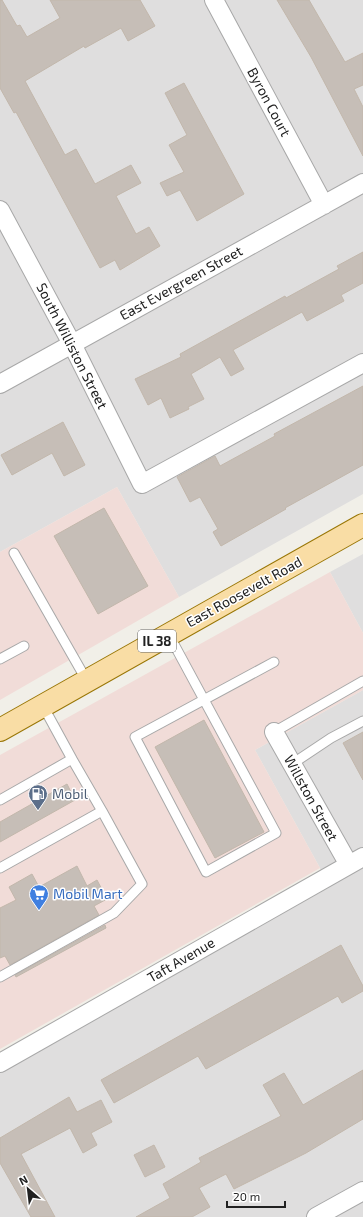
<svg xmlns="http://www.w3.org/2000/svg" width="363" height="1217" font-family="'Exo 2',sans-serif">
<rect width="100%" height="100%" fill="#f1efe8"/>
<!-- residential -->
<path fill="#dfdede" d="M0 0H363V494L179 597 117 487 0 552Z
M363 554V633L330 572Z
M363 690V1217H0V1072L328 888 320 868 255 750Z"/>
<!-- commercial -->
<path fill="#f1dcd8" d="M117 487 179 597 0 700V552Z
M330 572 363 633V690L255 750 320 868 0 1049V755Z"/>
<!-- building -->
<path fill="#c6beb7" stroke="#c2b7ab" d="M0 0H2L17 26 20 25 27 37 60 18 50 0H140L155 26 128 41 121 28 85 48 84 46 25 81 65 155 76 149 95 184 131 165 141 183 116 196 136 234 149 227 160 246 120 270 115 260 100 268 16 112 14 113 0 88Z
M277 0H309L345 62 363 53V85L354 89 363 107V156L311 57Z
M184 83 244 194 197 221 180 190 167 196 160 183 184 172 169 145 187 135 165 93Z
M363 252V283L341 295 344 301 307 321 302 312 233 350 244 369 231 376 220 357 191 374 204 399 188 407 189 409 170 418 161 398 148 405 135 379 181 357 180 354 285 296 286 298 339 269 337 266Z
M363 386V465L285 508 286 509 221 546 213 532 218 529 200 497 190 502 177 477 215 456 220 466 275 436 274 434Z
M63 422 85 465 64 476 52 453 12 475 1 455Z
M104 508 148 586 98 614 54 536Z
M204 720 264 832 215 858 155 747Z
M363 732V780L343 743Z
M67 784 75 800 0 842V822Z
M77 866 87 886 97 880 107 899 94 906 99 915 10 965 5 956 0 958V908L16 900 9 887 32 874 39 887Z
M105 925 106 928 16 977 15 975Z
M341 945 363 986V991L342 1003 338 996 206 1069 198 1056 114 1103 101 1080Z
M363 1070V1119L306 1153 234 1189 226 1174 199 1188 210 1207 192 1217H136L170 1198 163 1184 201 1162 199 1158 281 1116 263 1085 284 1073 303 1105Z
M69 1097 77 1112 101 1100 112 1122 91 1133 97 1145 83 1153 70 1128 21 1154 55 1217H31L0 1163V1138Z
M154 1145 165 1167 145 1177 134 1155Z"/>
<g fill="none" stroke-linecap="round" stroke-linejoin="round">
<defs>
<path id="lane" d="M14 553 87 681
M169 635C205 701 241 767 276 833L206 872 135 737 274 662
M0 659 24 646
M274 732 363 681
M292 764 331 738 363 721
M0 800 72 759 43 706
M0 868 102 811 72 759
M0 977 114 913 142 884 102 811"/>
<path id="street" d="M214 0 324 205
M0 210 72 344 142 484 363 363
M0 384 363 183
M274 732 349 865
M0 1063 363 857
M316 1217 363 1191"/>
<path id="primary" d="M0 730 363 525"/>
</defs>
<!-- lane casing -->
<use href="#lane" stroke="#a8a8a8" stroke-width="11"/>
<!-- street casing -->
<use href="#street" stroke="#a8a8a8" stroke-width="20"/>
<!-- primary casing -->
<use href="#primary" stroke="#997605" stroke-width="24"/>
<!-- lane -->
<use href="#lane" stroke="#fff" stroke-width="9"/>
<!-- street -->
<use href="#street" stroke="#fff" stroke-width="18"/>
<!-- primary -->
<use href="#primary" stroke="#f9dda5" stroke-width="22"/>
</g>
<!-- icons -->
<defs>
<symbol id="fuel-pin" viewBox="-11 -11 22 30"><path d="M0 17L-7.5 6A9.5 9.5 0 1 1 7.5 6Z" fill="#5c6f8a" stroke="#fff"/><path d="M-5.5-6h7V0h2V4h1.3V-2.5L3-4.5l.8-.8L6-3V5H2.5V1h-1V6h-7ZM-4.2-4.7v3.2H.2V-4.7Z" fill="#fff"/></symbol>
<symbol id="supermarket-pin" viewBox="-11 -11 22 30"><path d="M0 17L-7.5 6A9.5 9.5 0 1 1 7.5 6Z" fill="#3f7fe0" stroke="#fff"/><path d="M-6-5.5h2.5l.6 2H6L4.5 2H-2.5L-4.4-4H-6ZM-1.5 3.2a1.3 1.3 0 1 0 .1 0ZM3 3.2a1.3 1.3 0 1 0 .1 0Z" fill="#fff"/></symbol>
</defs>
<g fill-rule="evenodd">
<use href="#fuel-pin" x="27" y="783" width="22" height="30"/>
<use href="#supermarket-pin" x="28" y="883" width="22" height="30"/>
</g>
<g text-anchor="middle" stroke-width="3" stroke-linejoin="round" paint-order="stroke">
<!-- shield labels -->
<rect fill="#fff" stroke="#646464" stroke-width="1" x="138" y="630" width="38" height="22" rx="3"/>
<g font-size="13" font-weight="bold" fill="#212121">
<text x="157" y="646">IL 38</text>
</g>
<!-- street labels -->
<g font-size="14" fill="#212121" stroke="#fff">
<text transform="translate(269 102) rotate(62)" y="5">Byron Court</text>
<text transform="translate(181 283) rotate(-29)" y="5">East Evergreen Street</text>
<text transform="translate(72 346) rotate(63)" y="5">South Williston Street</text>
<text transform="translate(244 592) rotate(-29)" y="5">East Roosevelt Road</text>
<text transform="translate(311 798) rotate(61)" y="5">Willston Street</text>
<text transform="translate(181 960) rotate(-30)" y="5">Taft Avenue</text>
</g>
<!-- service labels -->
<g font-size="14" fill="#4e5e75" stroke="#fff" text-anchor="start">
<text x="52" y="799">Mobil</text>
</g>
<!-- shop labels -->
<g font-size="14" fill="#366cbe" stroke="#fff" text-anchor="start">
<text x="53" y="899">Mobil Mart</text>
</g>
</g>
<!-- north arrow -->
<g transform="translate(28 1189) rotate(332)" stroke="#ffffff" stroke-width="3" paint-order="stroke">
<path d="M0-3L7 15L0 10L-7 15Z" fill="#212121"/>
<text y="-6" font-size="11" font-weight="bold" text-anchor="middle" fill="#212121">N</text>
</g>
<!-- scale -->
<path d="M227 1201v6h58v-6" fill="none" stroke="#212121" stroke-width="2"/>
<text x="233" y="1201" font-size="12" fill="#212121" stroke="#ffffff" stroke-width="3" paint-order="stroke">20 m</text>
</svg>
